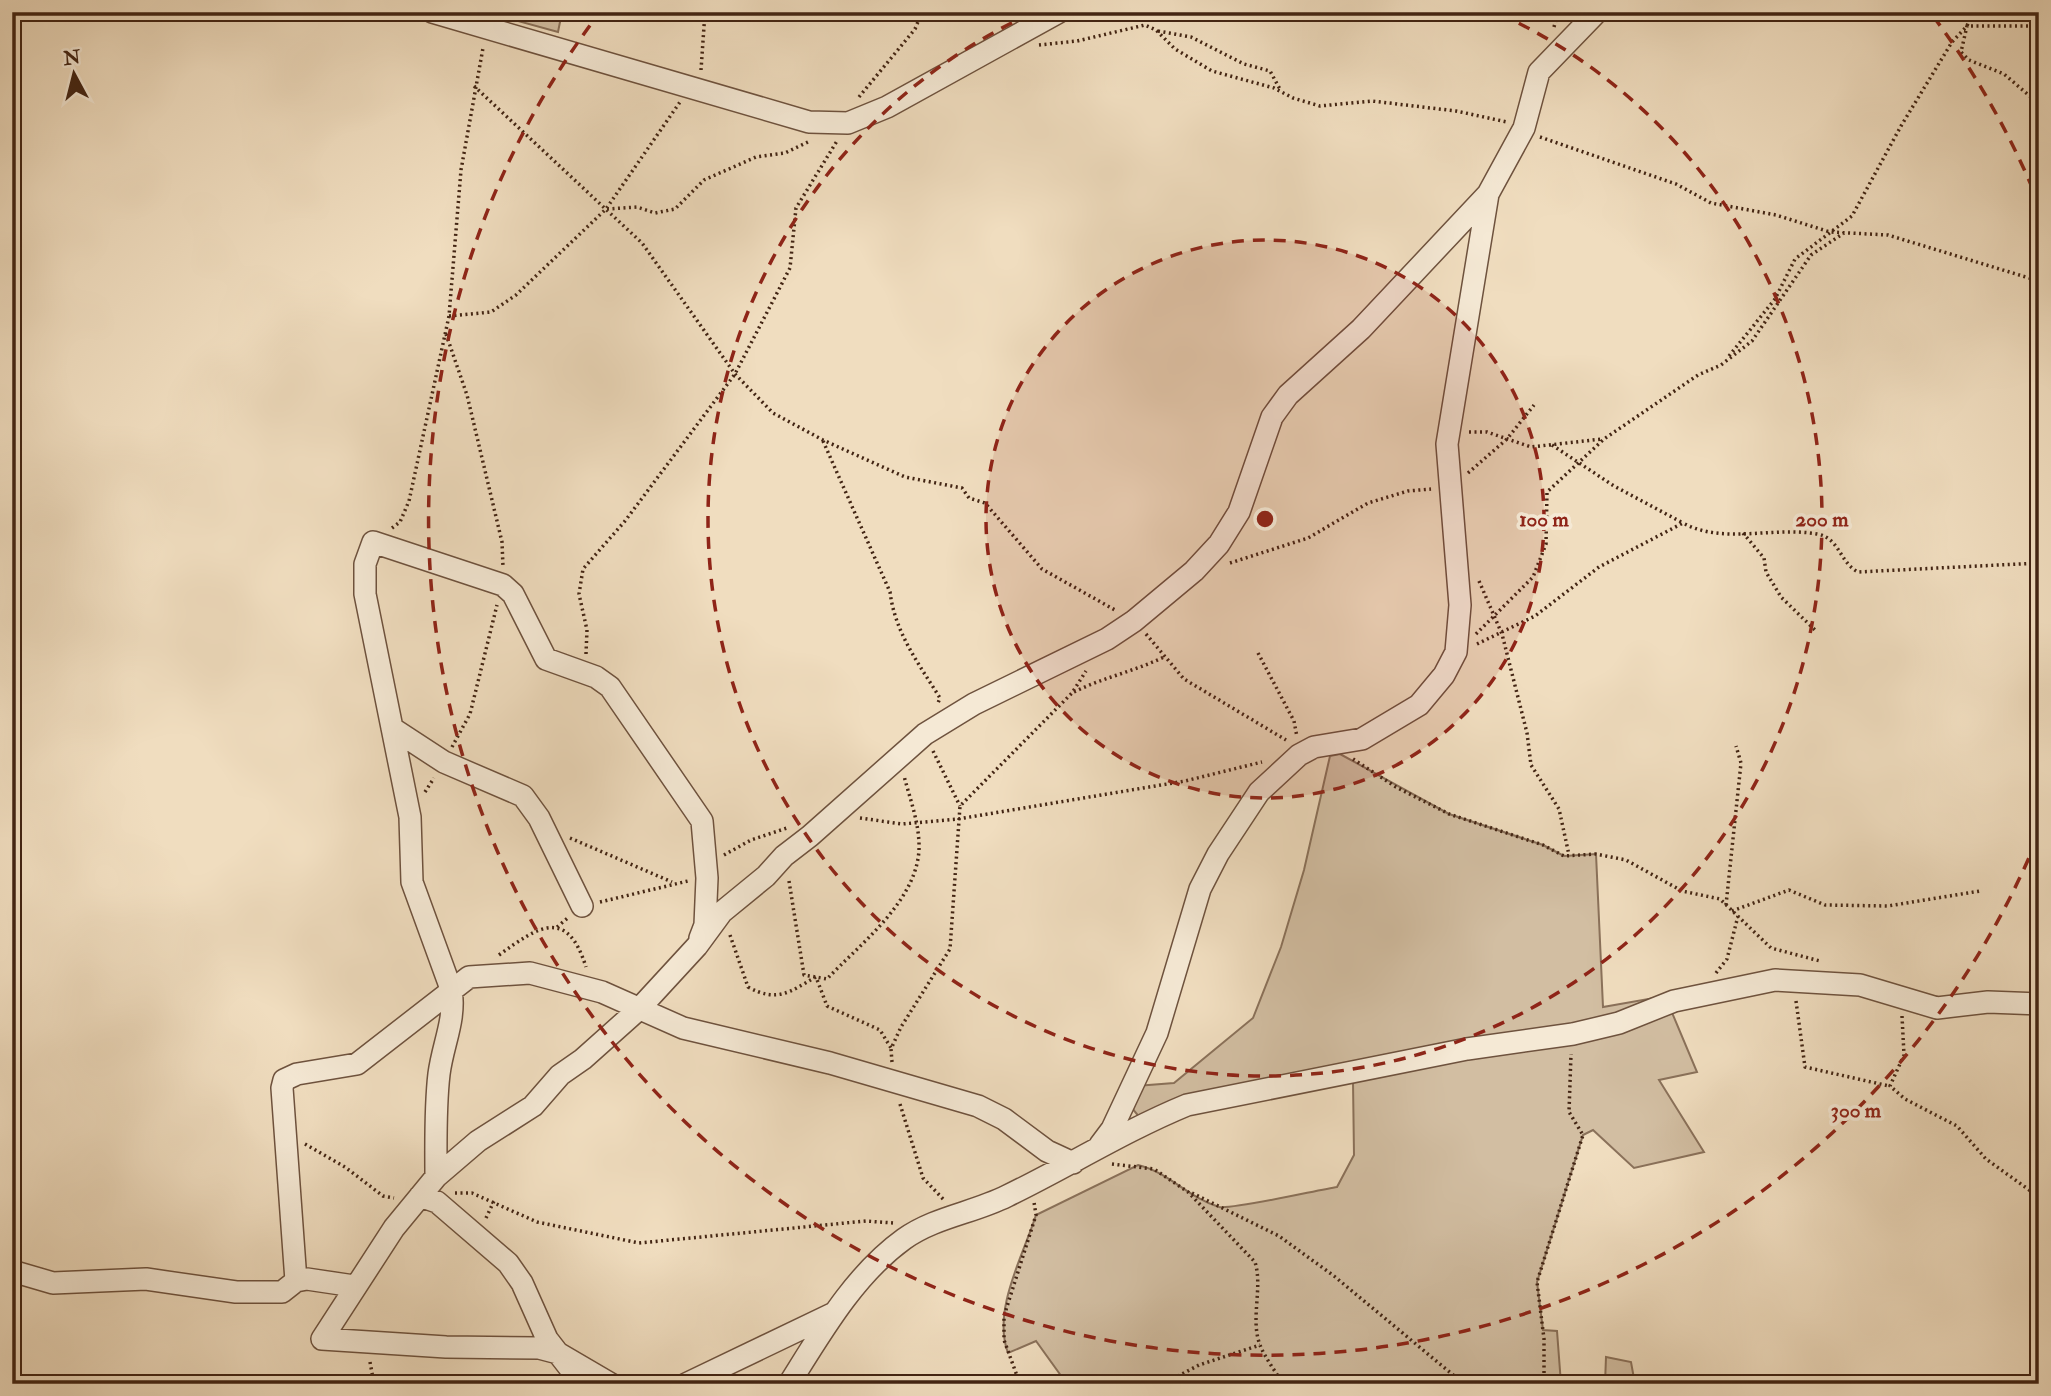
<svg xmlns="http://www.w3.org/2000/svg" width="2051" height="1396" font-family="'IM FELL Double Pica',serif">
<rect width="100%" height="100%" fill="#f0ddbf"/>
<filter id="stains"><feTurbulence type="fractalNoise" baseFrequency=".00286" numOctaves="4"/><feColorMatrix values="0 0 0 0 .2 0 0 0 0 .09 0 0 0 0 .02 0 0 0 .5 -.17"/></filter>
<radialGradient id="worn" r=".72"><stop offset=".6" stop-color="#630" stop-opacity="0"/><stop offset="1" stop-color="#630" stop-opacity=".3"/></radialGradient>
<!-- green -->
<path fill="#d2bea2" stroke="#8a715a" stroke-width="2" d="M485 12H562L558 32Z
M1340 754 1449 814 1543 845 1564 856 1596 854 1603 1007 1665 996 1697 1072 1659 1080 1704 1152 1634 1168 1593 1130 1583 1135 1537 1282 1543 1330 1557 1331 1561 1384H1067L1036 1341 1008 1353C992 1310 1023 1256 1036 1215L1138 1165C1168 1172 1189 1198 1219 1207 1231 1210 1318 1190 1337 1187L1354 1155 1353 1082 1206 1109 1149 1129 1127 1102 1136 1086 1174 1083 1253 1018 1281 947 1304 870 1330 756Z
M1606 1357 1631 1362 1635 1384H1605Z"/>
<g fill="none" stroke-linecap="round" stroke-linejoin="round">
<defs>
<path id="minor" d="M432 12 809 122 848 123 887 107 1059 12
M392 728 444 762 523 796 539 818 582 906
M1100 1145 1112 1129 1157 1033 1200 889 1218 854 1259 792 1299 755 1314 747 1362 739 1419 705 1444 675 1456 652 1460 605 1447 444 1488 194 1524 128 1539 72 1597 12
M436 1177C436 1142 435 1108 439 1074 443 1043 456 1020 451 989L412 882 410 817 365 594V564L373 542 503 585 513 594 546 659 596 677 610 687 702 821 707 878 705 925 700 938
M420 1196 437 1202 508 1263 522 1283 547 1339 582 1384
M12 1271 53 1283 146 1279 236 1292H282L296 1281 307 1279 354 1286
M296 1281 282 1088 284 1080 297 1074 357 1064 469 977 530 973 602 992 683 1028 830 1063 978 1106 1004 1119 1047 1151 1073 1163
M611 1384 558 1353 539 1348 446 1347 322 1339 394 1228 436 1177 478 1141 533 1106 560 1075 583 1059 639 1009 697 946 722 912 766 876 784 856 810 836 925 734 974 704 1107 639 1134 621 1194 571 1219 544 1239 512 1272 417 1288 395 1361 329 1488 194
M686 1384 832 1314
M789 1384C821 1333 854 1275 904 1239 935 1217 973 1213 1007 1196 1067 1167 1124 1131 1187 1105L1467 1049 1573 1034 1619 1023 1674 1001 1775 980 1860 985 1937 1008 1988 1002 2039 1004"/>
</defs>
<!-- minor casing -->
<use href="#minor" stroke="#6e523e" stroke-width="24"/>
<!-- path -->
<path stroke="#422413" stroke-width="3.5" stroke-dasharray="2 3.5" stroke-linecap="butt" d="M2039 26H1967L1961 52 1969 60 2004 74 2039 104
M1554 27 1558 12
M1158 31 1191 37 1244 64 1270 71 1281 91
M1039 45 1077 41 1145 25 1156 30 1175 49 1212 71 1274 88 1293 98 1320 106 1372 101 1456 111 1507 122
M701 70 705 12
M474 86 642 243 735 374 773 413 823 440 905 477 962 488 969 498 985 503 1042 569 1115 610
M859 97 915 29 922 12
M2036 104 2039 112
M1540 137 1676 184 1711 203 1776 215 1830 232 1888 235 2039 281
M607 209 637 207 655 213 675 209 704 180 756 157 785 153 808 142
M449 316 491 312 516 295 606 209 680 102
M446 334 467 395 502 542 503 567
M1729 356 1775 299 1795 259 1852 216 1901 126 1952 42 1967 26 1972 12
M1469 432H1487L1531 447 1602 439
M823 441 890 592C895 633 919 664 940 698L938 703
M1552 445 1614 486 1683 523
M1468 473 1507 439 1534 405
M392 528 400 522 409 501 449 316 461 170 483 48
M1743 533 1764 558 1766 572 1781 597 1815 630
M1230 563 1308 538 1368 503 1408 491 1431 489
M1479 581 1502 634 1527 733 1531 765 1559 809 1569 855
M1146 634 1184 679 1286 740
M1476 634 1533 577 1546 544 1547 492 1604 439 1698 375 1721 365 1752 341 1811 255 1844 233
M1477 644 1535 616 1599 567 1683 523C1724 545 1772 526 1817 534 1840 538 1839 562 1858 572L2039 563
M1258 653 1294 721 1297 737
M586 654 587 630 579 594 583 569 625 521 735 374 790 268 796 208 837 141
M1074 692C1104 677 1136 671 1166 656
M452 747 470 714 497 605
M933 751 960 806
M1353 759 1396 787 1449 814 1543 845 1564 856 1596 854 1626 860 1682 891 1720 899 1771 948 1820 961
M425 792 434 778
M860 818 902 824 958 819 1185 781 1262 762
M570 838 672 882
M724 855 751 840 787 828
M2031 859H2039
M789 881 804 975 827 979C860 944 916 902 919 850 920 825 910 799 904 776
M600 902 688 881
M1726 905 1741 763 1736 746
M1732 911 1789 890 1825 905 1888 906 1980 891
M557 927 569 917
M730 935 748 987C778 1003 789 992 816 977L827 1006 880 1030 891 1048
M499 955C539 926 567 907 586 967
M1716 973 1727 959 1738 916
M1796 1001 1805 1067 1889 1086
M1902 1016 1904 1055 1890 1086 1905 1099 1957 1126 1986 1159 2039 1197
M892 1062 891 1049 901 1027 950 949 960 806 1072 693 1086 671
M900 1104 923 1178 944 1200
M305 1144 345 1167 383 1196 394 1198
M1112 1164 1154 1169 1188 1192 1255 1262C1263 1288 1250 1319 1260 1345 1265 1358 1276 1372 1283 1384
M455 1193H472L537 1222 639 1243 866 1221 893 1223
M1192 1193 1279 1236 1334 1276 1464 1384
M486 1218 494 1201
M370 1362 374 1384
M1020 1384 1004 1340V1316L1036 1215 1034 1202
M1163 1384 1199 1365 1260 1345
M1544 1384V1339L1537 1282 1583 1135 1569 1112 1571 1054
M1923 1384V1383"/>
<!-- minor -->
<use href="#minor" stroke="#f5e9d5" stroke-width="21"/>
</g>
<!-- distance rings -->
<circle cx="1265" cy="519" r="279" fill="#8f2418" fill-opacity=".12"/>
<g fill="none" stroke="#8f2418" stroke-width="3.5" stroke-dasharray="12 9">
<circle cx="1265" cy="519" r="279"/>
<path d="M1500 14A557 557 0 1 1 1030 14"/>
<path d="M2037 839A836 836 0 1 1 597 16M1933 16A836 836 0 0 1 2037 199"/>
</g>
<circle cx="1265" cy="519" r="10" fill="#8f2418" stroke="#f5e9d5" stroke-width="3.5"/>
<g font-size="21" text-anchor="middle" font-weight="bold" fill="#8f2418" stroke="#f5e9d5" stroke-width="7" stroke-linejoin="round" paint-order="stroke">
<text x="1544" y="526">100 m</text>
<text x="1822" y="526">200 m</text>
<text x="1856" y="1117">300 m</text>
</g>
<!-- margin -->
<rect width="2051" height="1396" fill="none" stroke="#f0ddbf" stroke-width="42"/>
<rect x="14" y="14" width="2023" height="1368" fill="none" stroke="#422413" stroke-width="3.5"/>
<rect x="21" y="21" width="2009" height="1354" fill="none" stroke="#422413" stroke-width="2"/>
<!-- north arrow -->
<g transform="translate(74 74) rotate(353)" stroke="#f5e9d5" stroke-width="5" paint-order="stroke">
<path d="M0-5L12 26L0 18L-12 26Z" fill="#422413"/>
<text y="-10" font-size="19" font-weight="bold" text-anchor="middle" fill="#422413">N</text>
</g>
<rect width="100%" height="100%" filter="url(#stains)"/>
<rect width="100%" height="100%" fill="url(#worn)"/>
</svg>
